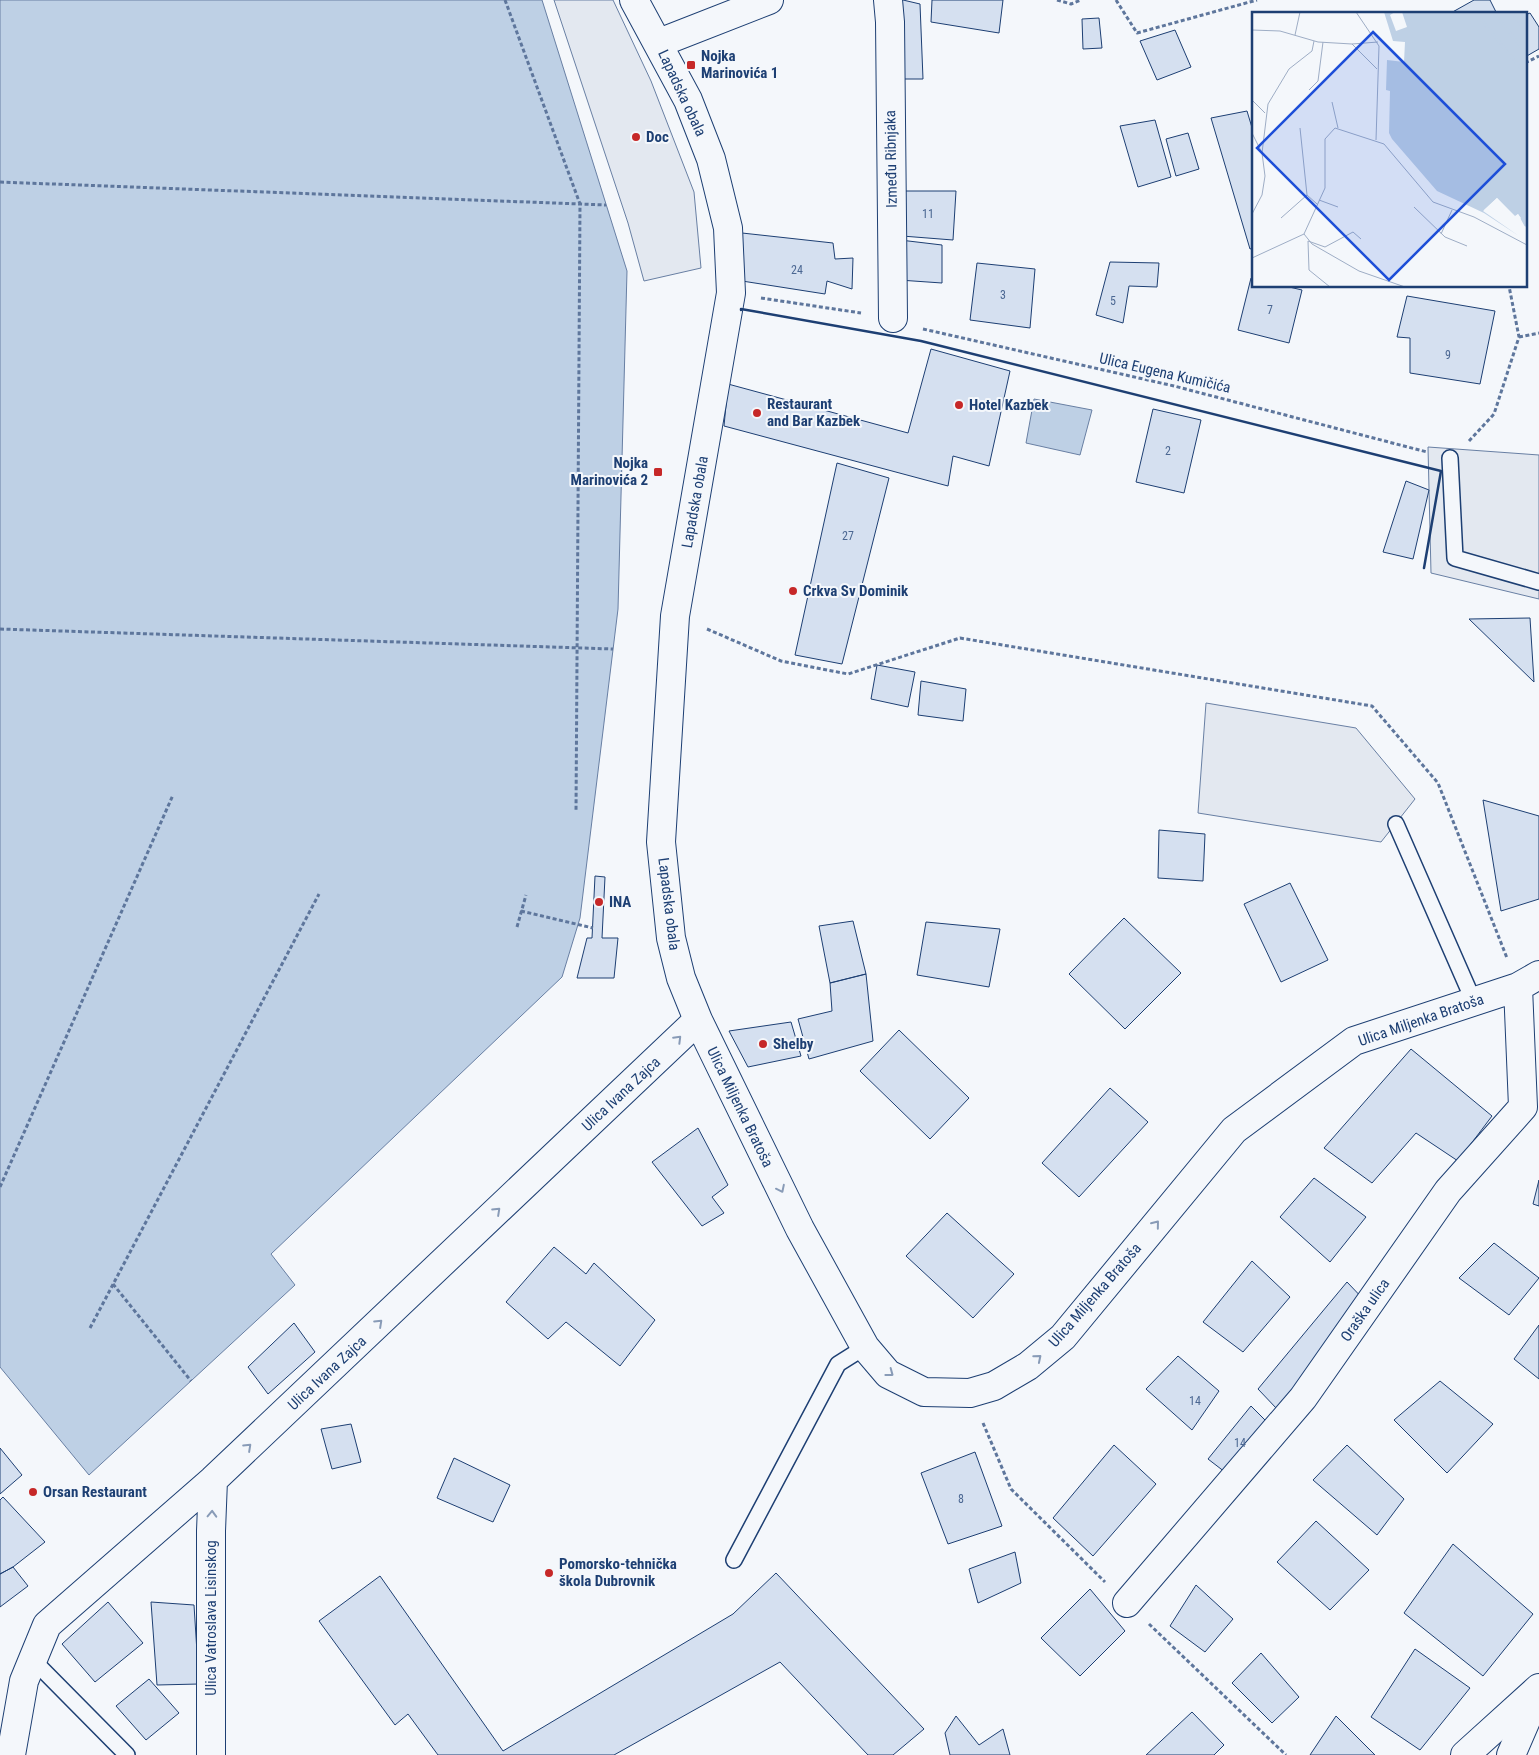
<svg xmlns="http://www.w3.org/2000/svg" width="1539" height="1755" font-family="'Roboto Condensed',sans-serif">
<rect width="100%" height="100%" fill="#f4f7fb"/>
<!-- parking -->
<path fill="#e3e8f0" stroke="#687fa3" d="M554 0H613L651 81 694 192 701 268 644 281 628 223Z
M1428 447 1539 455V599L1431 573Z
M1206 703 1356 728 1415 799 1381 842 1198 813Z"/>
<!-- water -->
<path fill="#bed0e5" stroke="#687fa3" d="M0 0H542L627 271 618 609 580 918 562 977 271 1254 295 1285 89 1475 0 1367Z
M1034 399 1092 410 1080 455 1026 443Z"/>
<!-- building -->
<path fill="#d5e0f0" stroke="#1d3f73" d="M892 0H903L920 4 923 79H895Z
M932 0H1003L999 33 931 22Z
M1474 0H1490L1497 14H1449Z
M1530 13 1539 27V49L1525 57V15Z
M1099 18 1102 48 1083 49 1082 19Z
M1175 30 1191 67 1157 80 1140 41Z
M1247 111 1253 131V248L1250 249 1211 118Z
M1155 120 1171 177 1138 187 1120 126Z
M1188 133 1199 169 1176 176 1166 139Z
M901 191H956L953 240 902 236Z
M742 233 833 243 835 259 853 258 852 289 827 281 825 294 742 281Z
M900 240 942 245V283L899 280Z
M1110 262 1159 263 1157 287 1129 286 1123 323 1096 315Z
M977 263 1035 269 1030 328 970 320Z
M1251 278H1253V286H1285L1302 290 1289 343 1238 330Z
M1407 296 1495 311 1480 384 1410 373V338L1397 337Z
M931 349 1010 371 989 466 953 456 948 486 724 426 728 384 908 433Z
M1153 409 1201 420 1184 493 1136 482Z
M837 463 889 478 842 664 795 655Z
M1406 481 1429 490 1413 559 1383 552Z
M1530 618 1534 682 1469 619Z
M877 665 915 672 908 707 871 699Z
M921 681 966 689 963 721 918 715Z
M1483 800 1539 816V899L1501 911Z
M1159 830 1205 834 1203 881 1158 878Z
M595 876 605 877 602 938H618L614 978H577L587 938H592Z
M1290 883 1328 960 1281 982 1244 904Z
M1124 918 1181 973 1125 1029 1069 974Z
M853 921 866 974 830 983 819 926Z
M926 922 1000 929 989 987 917 975Z
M866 974 873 1041 809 1059 798 1019 832 1011 830 983Z
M791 1022 801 1056 748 1067 729 1031Z
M899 1030 969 1098 930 1139 860 1071Z
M1411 1049 1492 1116 1458 1161 1416 1133 1372 1183 1324 1148Z
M1110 1088 1148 1122 1079 1197 1042 1163Z
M698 1128 728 1185 712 1197 724 1213 702 1226 652 1162Z
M1314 1178 1366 1217 1330 1262 1280 1217Z
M1539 1180V1206L1533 1204Z
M947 1213 1014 1274 973 1318 906 1256Z
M1494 1243 1539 1278 1509 1315 1459 1278Z
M554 1247 586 1274 594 1263 655 1320 620 1366 566 1322 548 1339 506 1302Z
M1252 1261 1290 1297 1243 1352 1203 1322Z
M1347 1282 1368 1304 1277 1409 1258 1389Z
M294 1323 315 1352 268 1394 248 1367Z
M1539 1325V1379L1514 1359Z
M1178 1356 1219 1391 1192 1430 1146 1389Z
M1440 1381 1493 1424 1447 1473 1394 1420Z
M1251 1406 1271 1426 1234 1479 1208 1459Z
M351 1424 361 1462 332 1469 321 1429Z
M1114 1445 1156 1484 1093 1556 1053 1518Z
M1347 1445 1404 1499 1377 1535 1313 1480Z
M0 1448 22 1475 0 1494Z
M975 1452 1002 1526 948 1544 921 1473Z
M454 1458 510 1485 493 1522 437 1498Z
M3 1497 45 1542 13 1567 0 1574V1500Z
M1316 1521 1369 1570 1330 1610 1277 1562Z
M1453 1544 1533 1614 1483 1676 1404 1613Z
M1015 1552 1021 1583 978 1603 969 1569Z
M13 1567 28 1586 0 1607V1574Z
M776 1573 924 1729 893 1755H868L780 1662 614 1755H438L408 1714 395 1725 319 1621 380 1576 503 1751 733 1614Z
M1196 1585 1233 1619 1205 1652 1170 1626Z
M1090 1589 1125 1631 1080 1676 1041 1638Z
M108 1602 143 1643 95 1682 62 1644Z
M151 1602 194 1605 199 1684 157 1685Z
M1415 1649 1470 1688 1420 1750 1371 1717Z
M1261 1653 1299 1697 1272 1723 1232 1683Z
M149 1679 179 1713 146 1740 116 1706Z
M1192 1712 1224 1745 1214 1755H1146Z
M956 1716 979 1745 1003 1729 1010 1755H950L945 1733Z
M1336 1716 1375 1755H1310Z"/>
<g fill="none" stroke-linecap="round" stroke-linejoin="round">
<defs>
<path id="lane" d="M1450 458 1455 558 1539 582
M1396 824 1474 1002
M734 1560 838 1364 865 1347
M32 1659 127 1755"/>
<path id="street" d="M634 0 688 100 711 159 728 228 731 293 675 616 661 842 671 938 681 978 698 1020 800 1229 865 1347 888 1374 924 1392 970 1393 994 1386 1028 1366 1063 1337 1234 1130 1354 1041 1518 987 1539 975
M888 0 890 22 893 318
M659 43 769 0
M1127 1603 1303 1398 1448 1191 1523 1107 1518 987
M11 1755 24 1681 47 1625 213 1480 698 1020
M211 1755V1531L213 1480
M1465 1755 1539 1688"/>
<path id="secondary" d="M1511 1755 1539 1690"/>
</defs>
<!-- lane casing -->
<use href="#lane" stroke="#1d3f73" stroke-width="18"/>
<!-- street casing -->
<use href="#street" stroke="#1d3f73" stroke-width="30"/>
<!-- secondary casing -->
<use href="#secondary" stroke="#1d3f73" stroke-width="30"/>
<!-- path -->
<path stroke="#5e769c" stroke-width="3" stroke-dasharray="4 2.5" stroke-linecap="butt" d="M505 0 580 204 576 812
M1057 0 1071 4 1081 0
M1116 0 1137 33 1257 0
M1525 63 1539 56
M0 182 606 205
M761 298 861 313
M923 329 1174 386 1427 452
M1519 337 1539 333
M1469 441 1494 414 1519 337 1509 286
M0 629 613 649
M707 629 781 661 848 674 960 638 1372 706 1438 783 1507 958
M521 911 593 928
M517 927 526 895
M0 1187 173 795
M113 1284 191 1381
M90 1328 319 894
M983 1423 1011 1489 1105 1582
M1149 1624 1286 1755"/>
<!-- lane -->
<use href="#lane" stroke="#f4f7fb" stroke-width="15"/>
<!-- street -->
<use href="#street" stroke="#f4f7fb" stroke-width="28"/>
<!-- secondary -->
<use href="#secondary" stroke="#f4f7fb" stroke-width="28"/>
<!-- wall -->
<path stroke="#1d3f73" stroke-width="2.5" d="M741 310V309L921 341 1441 471 1424 568"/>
</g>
<!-- one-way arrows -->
<defs><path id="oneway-chevron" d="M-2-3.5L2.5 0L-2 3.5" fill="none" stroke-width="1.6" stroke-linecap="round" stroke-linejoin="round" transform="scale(1.25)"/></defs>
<g stroke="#889bb7">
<use href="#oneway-chevron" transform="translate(678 1039) rotate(-45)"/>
<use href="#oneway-chevron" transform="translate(781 1189) rotate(64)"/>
<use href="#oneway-chevron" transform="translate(497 1211) rotate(-43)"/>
<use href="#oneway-chevron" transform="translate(1156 1224) rotate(-51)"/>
<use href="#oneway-chevron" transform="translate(379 1323) rotate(-43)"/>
<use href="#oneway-chevron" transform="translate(1038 1358) rotate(-40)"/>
<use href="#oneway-chevron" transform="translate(890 1373) rotate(37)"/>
<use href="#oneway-chevron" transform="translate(248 1447) rotate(-43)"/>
<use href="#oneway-chevron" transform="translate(212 1514) rotate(-88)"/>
</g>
<!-- markers -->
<g fill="#c62828" stroke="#f4f7fb" stroke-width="2">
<rect x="686" y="60" width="10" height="10" rx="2.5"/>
<circle cx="636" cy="137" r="5"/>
<circle cx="959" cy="405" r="5"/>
<circle cx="757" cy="413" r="5"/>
<rect x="653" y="467" width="10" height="10" rx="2.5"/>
<circle cx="793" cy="591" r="5"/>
<circle cx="599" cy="902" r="5"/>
<circle cx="763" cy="1044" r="5"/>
<circle cx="33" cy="1492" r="5"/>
<circle cx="549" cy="1573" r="5"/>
</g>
<g text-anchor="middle" stroke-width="4" stroke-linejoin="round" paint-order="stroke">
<!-- number labels -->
<g font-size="12" fill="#4b6792">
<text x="928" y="218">11</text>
<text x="797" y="274">24</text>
<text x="1003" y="299">3</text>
<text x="1113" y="305">5</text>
<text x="1270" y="314">7</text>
<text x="1448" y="359">9</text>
<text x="1168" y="455">2</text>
<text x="848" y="540">27</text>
<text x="1195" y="1405">14</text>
<text x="1240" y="1447">14</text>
<text x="961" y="1503">8</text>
</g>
<!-- poi labels -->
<g font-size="15" font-weight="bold" fill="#1d3f73" stroke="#f4f7fb" text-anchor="start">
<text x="701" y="61">Nojka<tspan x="701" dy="17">Marinovića 1</tspan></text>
<text x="646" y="142">Doc</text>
<text x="767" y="409">Restaurant<tspan x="767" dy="17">and Bar Kazbek</tspan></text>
<text x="969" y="410">Hotel Kazbek</text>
<text x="648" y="468" text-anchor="end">Nojka<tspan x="648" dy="17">Marinovića 2</tspan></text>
<text x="803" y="596">Crkva Sv Dominik</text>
<text x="609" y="907">INA</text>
<text x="773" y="1049">Shelby</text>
<text x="43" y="1497">Orsan Restaurant</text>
<text x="559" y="1569">Pomorsko-tehnička<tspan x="559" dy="17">škola Dubrovnik</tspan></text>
</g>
<!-- street labels -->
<g font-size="15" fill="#1d3f73" stroke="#f4f7fb">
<text transform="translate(682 93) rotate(65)" y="5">Lapadska obala</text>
<text transform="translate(891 159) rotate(-91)" y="5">Između Ribnjaka</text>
<text transform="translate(1165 373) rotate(13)" y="5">Ulica Eugena Kumičića</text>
<text transform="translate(695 502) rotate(-80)" y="5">Lapadska obala</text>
<text transform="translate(669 904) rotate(83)" y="5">Lapadska obala</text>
<text transform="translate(1421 1020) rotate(-19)" y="5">Ulica Miljenka Bratoša</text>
<text transform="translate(621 1094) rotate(-43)" y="5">Ulica Ivana Zajca</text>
<text transform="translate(740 1107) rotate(64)" y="5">Ulica Miljenka Bratoša</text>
<text transform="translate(1095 1295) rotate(-49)" y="5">Ulica Miljenka Bratoša</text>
<text transform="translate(1365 1310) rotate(-55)" y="5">Oraška ulica</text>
<text transform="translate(327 1373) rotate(-43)" y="5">Ulica Ivana Zajca</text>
<text transform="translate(211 1618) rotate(-90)" y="5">Ulica Vatroslava Lisinskog</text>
</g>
</g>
<!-- overview -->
<g transform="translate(1252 12)">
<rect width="275" height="275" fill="#f4f7fb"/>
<path d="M132 0H143L138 3 144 19 155 15 150 0H275V213L273 215 266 202 263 205 245 186 231 199 267 224 232 201 185 179 140 127 137 121 138 79 134 78 135 48 152 50 153 30 141 29Z" fill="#bed0e5"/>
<path d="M245 186 263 204 266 202 269 206 267 208 275 217H271L265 207 252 197 248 202 241 194 235 199 270 223 232 198Z" fill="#f4f7fb"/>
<path fill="none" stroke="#bed0e5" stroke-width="2.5" d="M223 0 275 64M241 0 275 42M259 0 275 20"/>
<path fill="none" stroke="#9eadc5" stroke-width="1" d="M104 0 127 34 124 128M0 18 28 19 66 30 100 32 125 57M43 23 48 0M100 32 126 30M57 78 66 69 71 30M0 88 13 101M80 90 86 116M48 116 55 183 65 192M0 121 10 141 13 164 10 183 0 202M10 141 16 92 37 57 60 39 62 29M67 188 86 195M162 195 193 225 215 234M29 206 55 183M52 222 60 232 107 259 153 275M189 222 200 198M73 235 56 229 57 258 78 275M73 235 101 220 109 227M0 246 52 222 73 176V127L83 116 132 132 181 190 222 205 275 233"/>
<path fill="#1d4ed8" fill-opacity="0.15" stroke="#1d4ed8" stroke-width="2.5" d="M121 20 253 152 137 268 5 136Z"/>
<rect width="275" height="275" fill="none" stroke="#1d3f73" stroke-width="2.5"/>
</g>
</svg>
